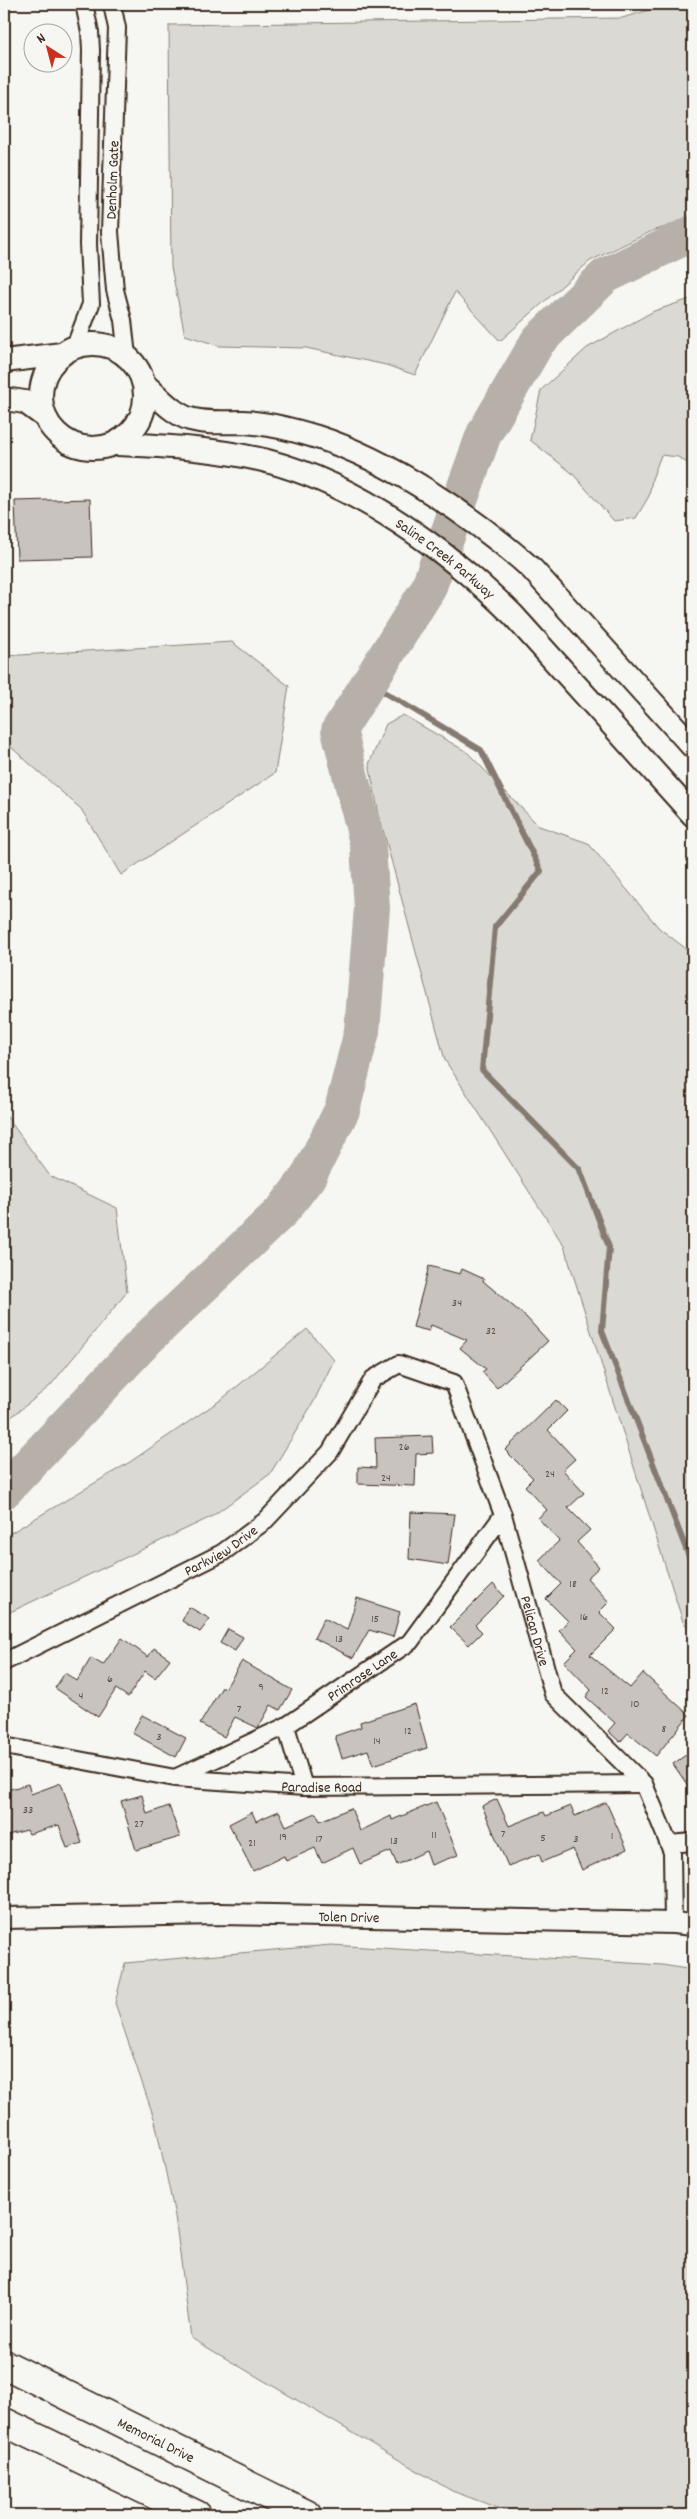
<svg xmlns="http://www.w3.org/2000/svg" width="697" height="2519" font-family="Dekko,sans-serif">
<rect width="100%" height="100%" fill="#f6f6f2"/>
<filter id="ink" filterUnits="userSpaceOnUse"><feTurbulence type="fractalNoise" baseFrequency=".02" numOctaves="2"/><feDisplacementMap in="SourceGraphic" scale="10" xChannelSelector="R" yChannelSelector="G"/><feConvolveMatrix kernelMatrix="1 2 1 2 8 2 1 2 1" color-interpolation-filters="sRGB"/></filter>
<g filter="url(#ink)">
<!-- green -->
<path fill="#dad9d3" stroke="#8a8278" d="M670 4H693V219L652 231 590 261 500 341 455 292 415 375 386 365 306 348 220 346 185 335 171 267 169 25 622 18Z
M693 298V467L678 457 661 455 652 479 649 496 636 518 614 521 572 473 530 440 541 390 587 348 654 311Z
M232 642 289 686 275 773 121 875 81 809 4 741V656Z
M403 715 467 752 539 826 588 843 659 928 693 954V1632L683 1622 564 1246 445 1060 379 815 369 764 386 724Z
M4 1113 50 1176 117 1208 127 1292 50 1386 4 1423Z
M307 1329 334 1360 313 1403 270 1474 211 1517 4 1615V1537L130 1462 222 1399Z
M331 1945 662 1965 693 1970V2515H517L452 2491 191 2338 175 2216 155 2121 115 2003 125 1963Z"/>
<g fill="none" stroke-linecap="round" stroke-linejoin="round">
<!-- stream -->
<path stroke="#857a71" stroke-width="6" d="M369 683 481 750 541 871 495 927 482 1070 580 1170 609 1247 602 1331 693 1567"/>
<!-- river -->
<path stroke="#b6b0a9" stroke-width="36" d="M4 1491 149 1337 283 1210 308 1177 342 1110 362 1031 372 908 368 846 339 730 428 589 484 434 538 341 605 276 693 233"/>
</g>
<!-- building -->
<path fill="#c8c3be" stroke="#3b2a1e" d="M90 499 92 557 17 559 15 501Z
M429 1266 460 1274 462 1269 484 1279 483 1281 526 1317 548 1341 497 1388 482 1372 486 1369 460 1348 467 1340 431 1325 429 1331 413 1327Z
M556 1400 567 1411 548 1430 575 1459 563 1470 584 1493 568 1508 590 1530 577 1542 599 1567 587 1578 609 1602 599 1612 616 1629 590 1655 630 1688 643 1673 689 1715 656 1756 628 1733 620 1742 608 1731 615 1723 586 1697 591 1690 564 1662 577 1649 559 1630 568 1621 546 1599 561 1584 539 1560 559 1541 538 1518 547 1510 525 1486 533 1478 505 1450Z
M432 1436 433 1453 416 1454 415 1486 358 1484V1467L376 1468 375 1438Z
M411 1512 455 1514 448 1565 409 1559Z
M493 1584 504 1596 475 1625 482 1632 469 1645 450 1627Z
M357 1598 400 1612 393 1637 369 1630 353 1658 314 1638 324 1618 347 1630Z
M189 1607 210 1619 200 1632 182 1621Z
M228 1629 243 1637 235 1651 220 1643Z
M122 1638 148 1657 154 1648 170 1659 155 1678 145 1671 128 1697 116 1689 98 1717 55 1688 65 1673 77 1681 91 1658 103 1665Z
M242 1661 292 1690 280 1710 271 1705 258 1728 235 1717 224 1737 200 1724 222 1687 225 1689Z
M415 1704 427 1748 373 1765 368 1750 342 1758 335 1736 361 1727 360 1722Z
M142 1715 186 1738 176 1757 132 1733Z
M693 1750V1793L673 1764Z
M61 1783 82 1843 67 1848 59 1825 29 1834 27 1830 4 1836V1791L28 1784 31 1794Z
M142 1795 147 1814 169 1806 180 1837 136 1850 121 1801Z
M497 1799 509 1826 544 1812 546 1816 571 1806 575 1816 606 1802 627 1849 582 1870 573 1849 542 1862 539 1854 508 1866 482 1806Z
M436 1802 458 1855 431 1865 426 1851 397 1865 391 1851 360 1864 353 1848 322 1863 315 1848 286 1861 284 1856 253 1871 229 1824 252 1812 256 1821 279 1811 286 1826 316 1813 320 1821 351 1808 360 1831 391 1816 392 1820Z"/>
<g fill="none" stroke-linecap="round" stroke-linejoin="round">
<defs>
<g id="minor">
<path d="M112 4 117 28 110 232 115 290 123 320 127 356"/>
<path d="M75 346 91 304 88 244 91 50 90 32 84 4"/>
<path id="s1" d="M4 1662 222 1553 265 1521 330 1452 373 1379 399 1364 454 1383 503 1515 553 1694 644 1784 672 1852 673 1923"/>
<path d="M286 1726 304 1787"/>
<path id="s2" d="M4 1746 175 1778 304 1787 644 1784"/>
<path id="s3" d="M177 1777 286 1726 410 1642 503 1515"/>
<path d="M669 1844 693 1842"/>
</g>
<g id="tertiary">
<path id="s4" d="M4 1918 218 1914 673 1923 693 1925"/>
</g>
<g id="secondary">
<circle cx="93" cy="396" r="52"/>
<path d="M4 361 62 354"/>
<path d="M145 385C158 396 173 414 190 419 208 424 225 422 243 422 268 423 294 430 317 437 390 460 475 518 532 569L693 747"/>
<path d="M4 399 25 402 44 416"/>
<path id="s5" d="M117 444C167 446 218 449 267 461 358 485 447 550 513 615L693 815"/>
</g>
<g id="motorway">
<path id="s6" d="M4 2364 308 2515"/>
<path d="M4 2422 197 2515"/>
</g>
</defs>
<!-- minor casing -->
<use href="#minor" stroke="#3b2a1e" stroke-width="20"/>
<!-- tertiary casing -->
<use href="#tertiary" stroke="#3b2a1e" stroke-width="24"/>
<!-- secondary casing -->
<use href="#secondary" stroke="#3b2a1e" stroke-width="26"/>
<!-- motorway casing -->
<use href="#motorway" stroke="#3b2a1e" stroke-width="31"/>
<!-- minor -->
<use href="#minor" stroke="#f6f6f2" stroke-width="16"/>
<!-- tertiary -->
<use href="#tertiary" stroke="#f6f6f2" stroke-width="20"/>
<!-- secondary -->
<use href="#secondary" stroke="#f6f6f2" stroke-width="22"/>
<!-- motorway -->
<use href="#motorway" stroke="#f6f6f2" stroke-width="28"/>
</g>
</g>
<g text-anchor="middle" stroke-width="4" stroke-linejoin="round" paint-order="stroke">
<!-- number labels -->
<g font-size="12" fill="#5e5046">
<text x="457" y="1306">34</text>
<text x="491" y="1334">32</text>
<text x="404" y="1450">26</text>
<text x="550" y="1477">24</text>
<text x="386" y="1481">24</text>
<text x="573" y="1587">18</text>
<text x="584" y="1620">16</text>
<text x="375" y="1622">15</text>
<text x="339" y="1642">13</text>
<text x="110" y="1682">6</text>
<text x="261" y="1690">9</text>
<text x="605" y="1694">12</text>
<text x="81" y="1699">4</text>
<text x="635" y="1707">10</text>
<text x="239" y="1712">7</text>
<text x="664" y="1732">8</text>
<text x="408" y="1734">12</text>
<text x="159" y="1740">3</text>
<text x="377" y="1744">14</text>
<text x="28" y="1813">33</text>
<text x="139" y="1827">27</text>
<text x="503" y="1837">7</text>
<text x="434" y="1838">11</text>
<text x="612" y="1839">1</text>
<text x="283" y="1840">19</text>
<text x="543" y="1841">5</text>
<text x="319" y="1842">17</text>
<text x="576" y="1842">3</text>
<text x="394" y="1844">13</text>
<text x="252" y="1846">21</text>
</g>
<!-- street labels -->
<g font-size="15" fill="#3b2a1e" stroke="#f6f6f2">
<text transform="translate(112 180) rotate(-88)" y="5">Denholm Gate</text>
<text dy="5" stroke="none"><textPath href="#s5" startOffset="356">Saline Creek Parkway</textPath></text>
<text dy="5" stroke="none"><textPath href="#s1" startOffset="244">Parkview Drive</textPath></text>
<text dy="5" stroke="none"><textPath href="#s1" startOffset="826">Pelican Drive</textPath></text>
<text dy="5" stroke="none"><textPath href="#s3" startOffset="212">Primrose Lane</textPath></text>
<text dy="5" stroke="none"><textPath href="#s2" startOffset="321">Paradise Road</textPath></text>
<text dy="5" stroke="none"><textPath href="#s4" startOffset="345">Tolen Drive</textPath></text>
<text dy="5" stroke="none"><textPath href="#s6" startOffset="170">Memorial Drive</textPath></text>
</g>
</g>
<!-- margin -->
<rect width="697" height="2519" fill="none" stroke="#f6f6f2" stroke-width="20"/>
<rect x="10" y="10" width="677" height="2499" fill="none" stroke="#3b2a1e" stroke-width="2" filter="url(#ink)"/>
<!-- north arrow -->
<g transform="translate(48 48) rotate(324)"><circle r="24" fill="#f6f6f2" stroke="#aba49d"/>
<path d="M0-4L9 19L0 12L-9 19Z" fill="#c8321e"/>
<text y="-8" font-size="14" font-weight="bold" text-anchor="middle" fill="#3b2a1e">N</text>
</g>
</svg>
